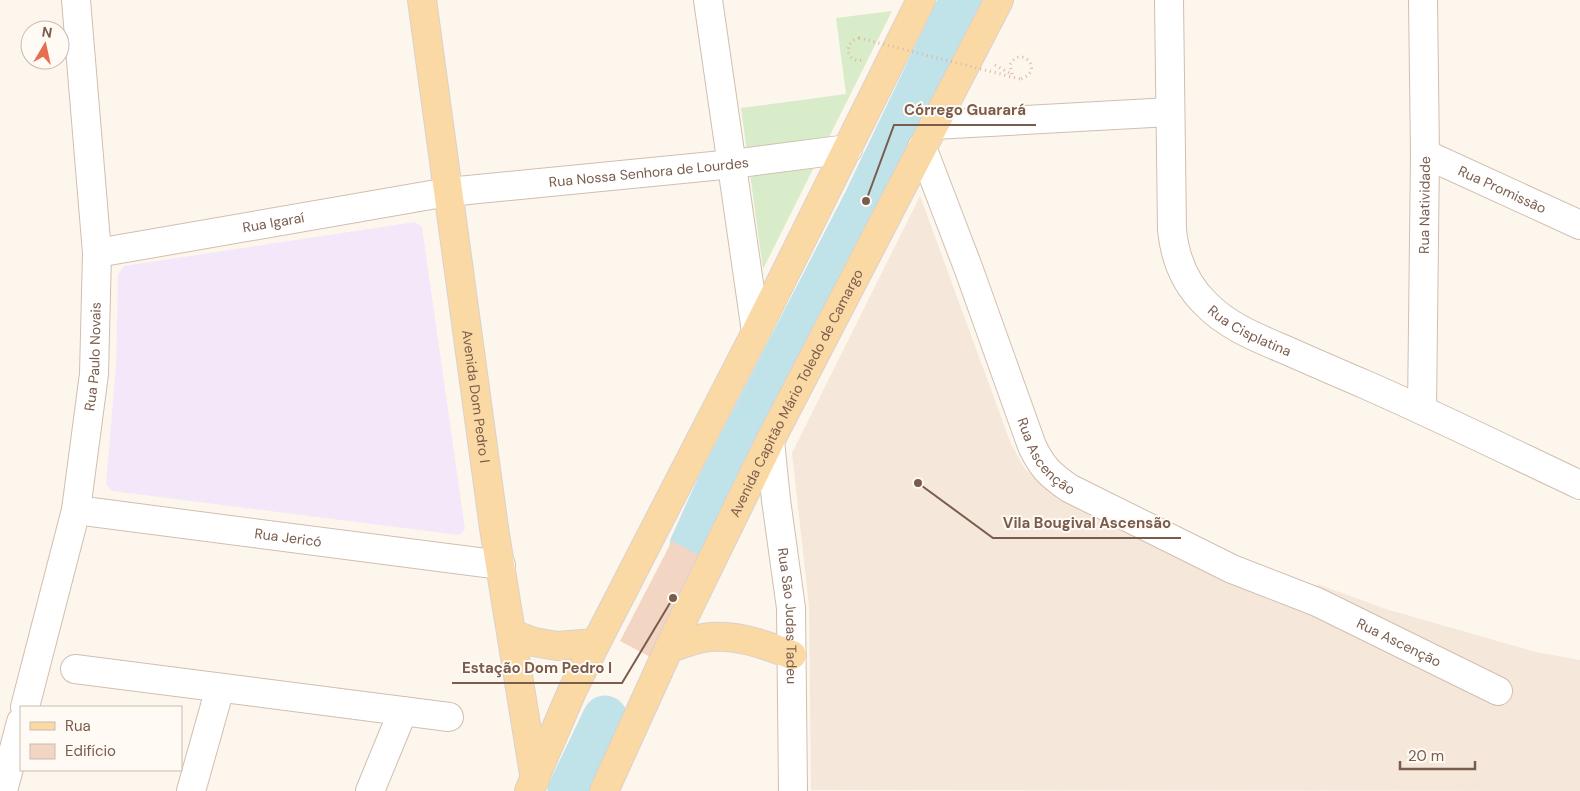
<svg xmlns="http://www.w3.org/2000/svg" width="1580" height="791" font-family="'DM Sans',sans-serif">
<rect width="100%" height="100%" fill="#fdf6ec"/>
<!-- residential -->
<path fill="#f5e8da" d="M920 196 1011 444 1025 469 1057 496 1318 617 1317 584 1386 609 1536 652 1580 660V791L811 790 809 606 792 453Z"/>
<!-- education -->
<path fill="#f3e8fa" d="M415 222 422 227 465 529 459 535 112 491 106 484 116 366 118 275 124 266Z"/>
<!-- grass -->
<path fill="#d8ecc9" d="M892 11 763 269 741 108 846 94 836 18Z"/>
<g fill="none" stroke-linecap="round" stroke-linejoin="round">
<!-- river -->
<path stroke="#bfe3e8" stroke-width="45" d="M692 546 719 486 866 201 962 0
M570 791 605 718"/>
</g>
<!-- building -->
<path fill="#f3d5c3" d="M672 541 706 559 654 659 620 641Z"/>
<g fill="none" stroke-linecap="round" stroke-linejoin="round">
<defs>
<g id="minor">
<path d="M708 0 756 332"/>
<path id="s1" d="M1169 0 1172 230C1175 259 1185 284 1206 304 1228 327 1260 339 1288 351 1313 362 1338 373 1364 384 1437 416 1508 451 1580 485"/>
<path d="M934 125 1170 112"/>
<path id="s2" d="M922 147 969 270 1032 446C1042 467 1049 474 1069 488L1232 569 1317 602 1498 691"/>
<path id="s3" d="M1425 154 1580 225"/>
<path id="s4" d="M97 253 448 192 733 164 848 149"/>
<path id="s5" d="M1422 410 1425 154 1423 0"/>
<path id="s6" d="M770 441 776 500 791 608 793 791"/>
<path id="s7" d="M76 510 501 565"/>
<path d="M75 669 449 717"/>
<path id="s8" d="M25 707 76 510 94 374 97 253 76 0"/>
<path d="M3 791 21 722"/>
<path d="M191 791 220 688"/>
<path d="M370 791 403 711"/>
</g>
<g id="major">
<path id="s9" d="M422 0 494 528 535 780"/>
<path d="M512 634 534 642 557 646 596 643"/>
<path d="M669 648C680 645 692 640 703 638 733 633 764 644 792 655"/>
<path d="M529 791 573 689 596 643 756 332 921 0"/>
<path id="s10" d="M604 791 669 648 770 441 999 0"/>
</g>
</defs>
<!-- minor casing -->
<use href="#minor" stroke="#d1beb0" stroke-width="30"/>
<!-- major casing -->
<use href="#major" stroke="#dad1cd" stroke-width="30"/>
<!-- path -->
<path stroke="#d9b8a5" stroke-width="3" stroke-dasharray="1 4" stroke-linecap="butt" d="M859 38C843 41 846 63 862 60
M995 65 1011 74
M1012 74 1010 65C1021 43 1046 72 1020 79"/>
<!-- minor -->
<use href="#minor" stroke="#fff" stroke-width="28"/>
<!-- major -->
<use href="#major" stroke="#fbd9a5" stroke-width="28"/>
<!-- path-bridge -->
<path stroke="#d9b8a5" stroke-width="3" stroke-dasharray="1 4" stroke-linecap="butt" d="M859 38 1020 79"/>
</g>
<g text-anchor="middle" stroke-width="4" stroke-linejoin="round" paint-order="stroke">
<!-- street labels -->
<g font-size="14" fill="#7a5c4d" stroke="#fffaf3">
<text dy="5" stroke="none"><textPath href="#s4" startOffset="558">Rua Nossa Senhora de Lourdes</textPath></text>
<text dy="5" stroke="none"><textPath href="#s3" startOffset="85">Rua Promissão</textPath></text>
<text dy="5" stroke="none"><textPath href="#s5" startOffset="205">Rua Natividade</textPath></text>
<text dy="5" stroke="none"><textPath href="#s4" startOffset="179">Rua Igaraí</textPath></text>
<text dy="5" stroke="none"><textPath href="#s1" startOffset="365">Rua Cisplatina</textPath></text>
<text dy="5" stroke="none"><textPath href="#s8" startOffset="358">Rua Paulo Novais</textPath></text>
<text dy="5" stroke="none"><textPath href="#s10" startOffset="442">Avenida Capitão Mário Toledo de Camargo</textPath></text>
<text dy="5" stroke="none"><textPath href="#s9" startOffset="400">Avenida Dom Pedro I</textPath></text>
<text dy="5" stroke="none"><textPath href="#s2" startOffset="335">Rua Ascenção</textPath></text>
<text dy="5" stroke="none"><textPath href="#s7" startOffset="214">Rua Jericó</textPath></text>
<text dy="5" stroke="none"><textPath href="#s6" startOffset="176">Rua São Judas Tadeu</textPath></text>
<text dy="5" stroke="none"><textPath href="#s2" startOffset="740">Rua Ascenção</textPath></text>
</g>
</g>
<!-- callouts -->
<path fill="none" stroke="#7a5c4d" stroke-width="2" d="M866 201L894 125H1036M918 483L993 538H1181M673 598L622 683H452"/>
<g fill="#7a5c4d" stroke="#fffaf3" stroke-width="2">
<circle cx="866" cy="201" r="5"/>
<circle cx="918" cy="483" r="5"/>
<circle cx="673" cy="598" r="5"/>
</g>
<g font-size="15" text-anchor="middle" font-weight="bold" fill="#7a5c4d" stroke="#fffaf3" stroke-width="4" stroke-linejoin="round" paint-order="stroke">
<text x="965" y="115">Córrego Guarará</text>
<text x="1087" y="528">Vila Bougival Ascensão</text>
<text x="537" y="673">Estação Dom Pedro I</text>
</g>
<!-- legend -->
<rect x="20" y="706" width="162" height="65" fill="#fffaf3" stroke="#cabbb1"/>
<rect x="30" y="722" width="25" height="8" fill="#fbd9a5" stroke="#cabbb1"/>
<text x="65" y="731" font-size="15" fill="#7a5c4d">Rua</text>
<rect x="30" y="744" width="25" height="15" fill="#f3d5c3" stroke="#cabbb1"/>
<text x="65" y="756" font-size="15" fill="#7a5c4d">Edifício</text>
<!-- north arrow -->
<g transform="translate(45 45) rotate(9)"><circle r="24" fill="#fffaf3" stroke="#cabbb1"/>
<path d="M0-4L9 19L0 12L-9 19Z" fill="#e76f51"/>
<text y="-8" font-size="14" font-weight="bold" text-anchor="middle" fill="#7a5c4d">N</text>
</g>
<!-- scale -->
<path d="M1400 761v8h75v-8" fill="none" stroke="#7a5c4d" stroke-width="2.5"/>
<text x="1408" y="761" font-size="15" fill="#7a5c4d" stroke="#fffaf3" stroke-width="4" paint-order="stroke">20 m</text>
</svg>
